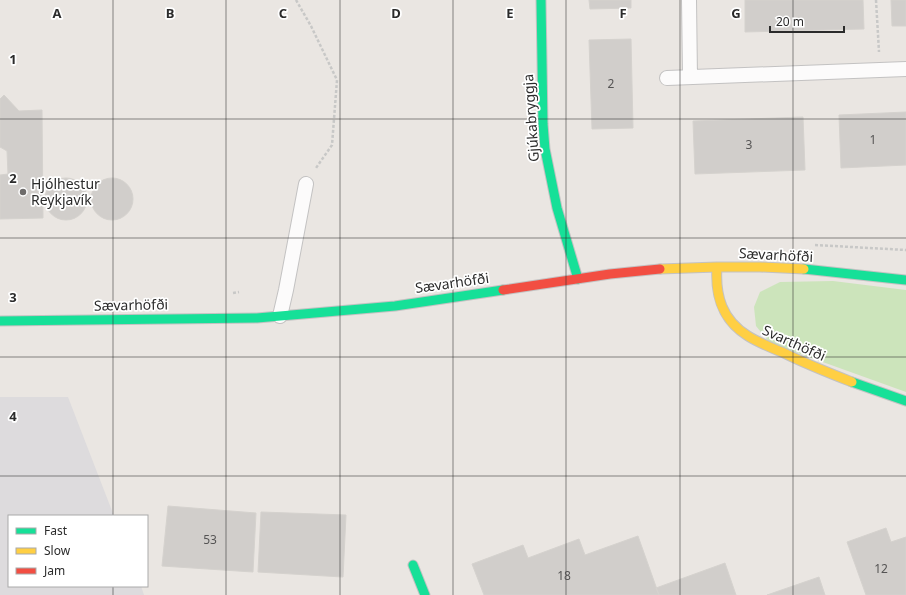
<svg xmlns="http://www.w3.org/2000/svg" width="906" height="595" font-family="'Noto Sans',sans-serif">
<rect width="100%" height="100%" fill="#eae6e2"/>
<!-- industrial -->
<path fill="#dddbdd" d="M0 397H68L114 516H9V586H141L144 595H0Z"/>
<!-- green -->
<path fill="#cce4bb" d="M833 281 906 290V392L770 343 756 326 754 307 760 292 780 282Z"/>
<!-- building -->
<path fill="#d1cecb" stroke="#d5d2ce" d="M589 0H631V8L590 9Z
M745 0H863L864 29 745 32Z
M891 0H906V26H892Z
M631 39 633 128 592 129 589 40Z
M4 95 19 111 42 110 43 218 0 219V175L8 174 7 151 0 147V99Z
M906 112V165L841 168 839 115Z
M803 117 805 170 695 174 693 121Z
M45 199a21 21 0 1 1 42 0a21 21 0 1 1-42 0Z
M91 199a21 21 0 1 1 42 0a21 21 0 1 1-42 0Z
M168 506 256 513 253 572 162 566Z
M261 512 346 515 343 577 258 572Z
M886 528 891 542 906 537V595H866L847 542Z
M638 536 659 595H484L472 564 523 545 528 558 579 539 585 555Z
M725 563 736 595H659L656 588Z
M819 577 825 595H767Z"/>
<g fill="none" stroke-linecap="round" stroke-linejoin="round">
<defs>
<path id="lane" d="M689 0 690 77
M667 78 906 69
M280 316 286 290 306 184"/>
<path id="fast" d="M541 0 543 124 545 149 557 208 578 279
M804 269 906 280
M0 321 257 318 395 306 503 290
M852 382 906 401
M413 565 425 595"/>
<path id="slow" d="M717 267C715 296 722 320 748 336 759 343 772 348 784 353 806 364 829 373 852 382
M660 269 717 267H760L804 269"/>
<path id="jam" d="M503 290 610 274 660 269"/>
</defs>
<!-- lane casing -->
<use href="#lane" stroke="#c3c2c2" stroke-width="16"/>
<!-- fast casing -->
<use href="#fast" stroke="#c3c2c2" stroke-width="11"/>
<!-- slow casing -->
<use href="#slow" stroke="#c3c2c2" stroke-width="11"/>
<!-- jam casing -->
<use href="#jam" stroke="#c3c2c2" stroke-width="11"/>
<!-- path -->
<path stroke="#c8c8c7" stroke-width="2.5" stroke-dasharray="3 2" stroke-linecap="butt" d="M296 0 311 26 337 80 332 145 316 168
M876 0 879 52
M815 245 906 250
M233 293 239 292"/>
<!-- lane -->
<use href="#lane" stroke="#fcfbfb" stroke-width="14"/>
<!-- fast -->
<use href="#fast" stroke="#16e098" stroke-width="9"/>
<!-- slow -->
<use href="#slow" stroke="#ffcf43" stroke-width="9"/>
<!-- jam -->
<use href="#jam" stroke="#f24e42" stroke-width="9"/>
</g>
<!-- grid -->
<path fill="none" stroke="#2b2b2b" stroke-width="1" stroke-opacity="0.55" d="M113 0V516M226 0V595M340 0V595M453 0V595M566 0V595M680 0V595M793 0V595M0 119H906M0 238H906M0 357H906M0 476H906M113 586V595"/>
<!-- markers -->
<circle fill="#6e6c6b" stroke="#fff" stroke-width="1.5" cx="23" cy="192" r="4"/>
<g text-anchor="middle" stroke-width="3.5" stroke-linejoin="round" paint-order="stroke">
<!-- number labels -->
<g font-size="12" fill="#555454">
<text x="611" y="88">2</text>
<text x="873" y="144">1</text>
<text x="749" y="149">3</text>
<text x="210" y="544">53</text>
<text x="881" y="573">12</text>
<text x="564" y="580">18</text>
</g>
<!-- street labels -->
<g font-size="14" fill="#2b2b2b" stroke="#fff">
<text transform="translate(531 118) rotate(-94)" y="5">Gjúkabryggja</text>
<text transform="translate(776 255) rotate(3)" y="5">Sævarhöfði</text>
<text transform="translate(452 283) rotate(-8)" y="5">Sævarhöfði</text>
<text transform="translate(131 305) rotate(-1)" y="5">Sævarhöfði</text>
<text transform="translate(794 343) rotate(24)" y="5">Svarthöfði</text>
</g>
<!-- poi labels -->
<g font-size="14" fill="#2b2b2b" stroke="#fff" text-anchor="start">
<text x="31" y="189">Hjólhestur<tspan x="31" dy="16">Reykjavík</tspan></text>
</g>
</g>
<g font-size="13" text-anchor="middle" font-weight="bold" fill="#2b2b2b" stroke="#fff" stroke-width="3.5" stroke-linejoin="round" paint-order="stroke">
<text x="57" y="18">A</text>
<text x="170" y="18">B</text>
<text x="283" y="18">C</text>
<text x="396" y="18">D</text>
<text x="510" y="18">E</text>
<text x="623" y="18">F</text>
<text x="736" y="18">G</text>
<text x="13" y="64">1</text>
<text x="13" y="183">2</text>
<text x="13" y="302">3</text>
<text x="13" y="421">4</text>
</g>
<!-- legend -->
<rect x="8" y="515" width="140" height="72" fill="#ffffff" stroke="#aaaaaa"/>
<rect x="16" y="528" width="20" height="6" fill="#16e098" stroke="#aaaaaa"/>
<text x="44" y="535" font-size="12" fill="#2b2b2b">Fast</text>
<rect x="16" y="548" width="20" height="6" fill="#ffcf43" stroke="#aaaaaa"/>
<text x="44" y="555" font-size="12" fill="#2b2b2b">Slow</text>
<rect x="16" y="568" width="20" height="6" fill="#f24e42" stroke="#aaaaaa"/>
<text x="44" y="575" font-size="12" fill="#2b2b2b">Jam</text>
<!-- scale -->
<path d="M770 26v6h74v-6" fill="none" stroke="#2b2b2b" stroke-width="2"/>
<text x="776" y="26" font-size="12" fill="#2b2b2b" stroke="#ffffff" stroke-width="3" paint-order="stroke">20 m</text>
</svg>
